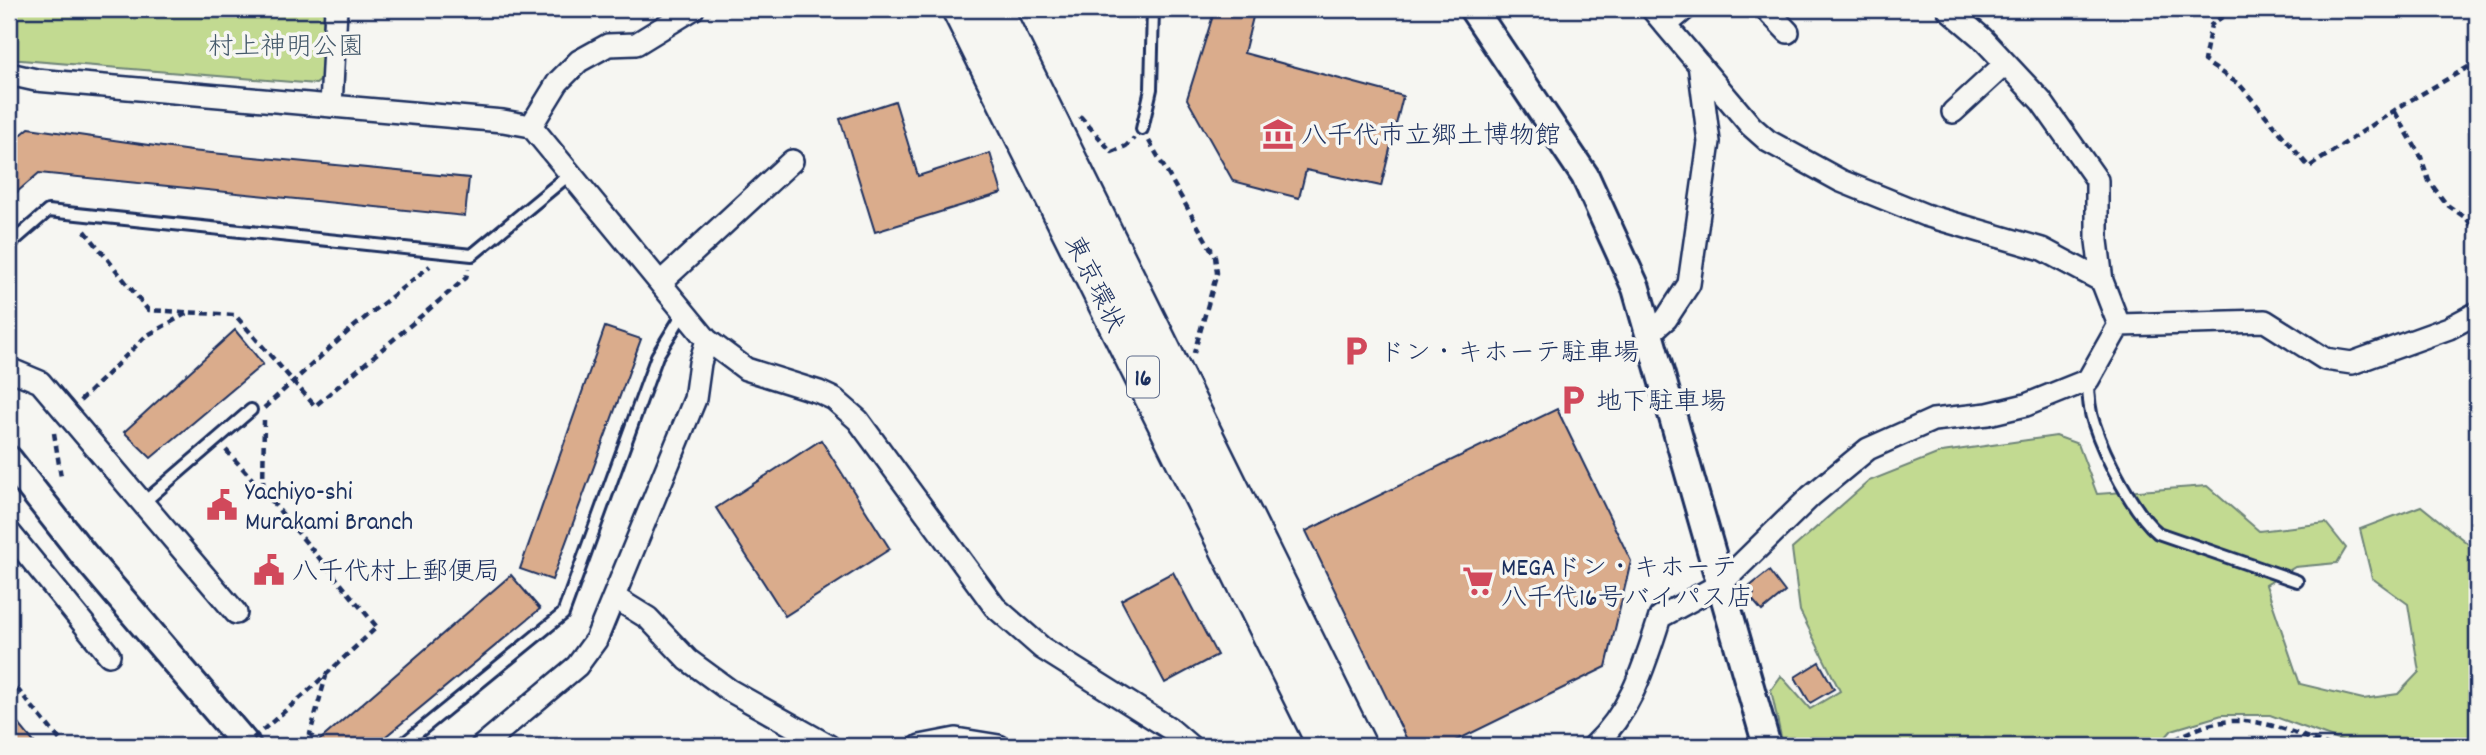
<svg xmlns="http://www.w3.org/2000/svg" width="2486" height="755" font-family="Dekko,'Klee One',sans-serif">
<rect width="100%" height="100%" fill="#f6f6f2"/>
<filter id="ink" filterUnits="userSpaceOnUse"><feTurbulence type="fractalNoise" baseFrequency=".0143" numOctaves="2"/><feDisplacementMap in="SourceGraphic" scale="14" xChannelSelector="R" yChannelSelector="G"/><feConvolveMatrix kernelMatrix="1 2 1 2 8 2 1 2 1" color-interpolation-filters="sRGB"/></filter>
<g filter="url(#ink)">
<!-- green -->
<path fill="#c2da91" stroke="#6e8478" stroke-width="2" d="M9 9H324L321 80 316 84 9 59Z
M2056 436 2078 444 2097 494 2207 486 2259 531 2326 523 2346 548 2337 563 2295 567 2266 585 2300 684 2363 699 2398 694 2419 672 2408 604 2372 578 2360 529 2421 506 2472 547 2477 546V739L2423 746H2355L2270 715H2222L2172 730 2158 746H1783L1771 690 1781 676 1810 709 1840 691 1800 611 1792 549 1869 481 1942 452Z"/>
<!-- building -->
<path fill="#daac8c" stroke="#1b2f5e" stroke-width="2" d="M1215 9H1255L1244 53 1403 96 1381 186 1306 170 1299 198 1233 181 1187 99Z
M895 101 918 176 990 153 1002 193 875 232 840 119Z
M29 128 191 151 469 178 465 216 39 173 9 199V145Z
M605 327 641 339 552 580 520 569Z
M235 330 263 364 151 458 124 432Z
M1557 409 1631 561 1606 667 1445 746H1410L1306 531Z
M821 440 890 549 785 616 716 508Z
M1769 571 1785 592 1762 611 1750 597 1754 594 1749 587Z
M1173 572 1217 655 1165 683 1121 600Z
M511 575 540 609 374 746H313Z
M1819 662 1834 689 1810 703 1795 677Z
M9 712 37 746H9Z"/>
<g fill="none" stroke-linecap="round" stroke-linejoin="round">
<defs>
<path id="service" d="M1142 129 1151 89 1153 9
M9 245 48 211 472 255 570 174
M2088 380C2088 394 2089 410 2094 424 2104 455 2133 512 2158 533L2297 581
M143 503 251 410
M401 746 563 614 657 356 684 312"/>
<path id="minor" d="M1652 9 1751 126 1768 141 1841 181 1925 215 2042 249 2102 281 2119 325
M1766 9 1788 32
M1948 9 1982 38 2041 101 2097 180V241L2102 281
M1667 24 1685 9
M9 74 36 80 503 121 531 126 707 340 746 369 819 392 834 399 858 420 995 607 1042 648 1169 728 1190 746
M331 106 336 9
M1953 112 2005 64
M531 126 558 82 579 61 608 45 636 44 693 9
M660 283 792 161
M2119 325 2265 321 2325 359 2352 363 2449 328 2477 313
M1649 334 1666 319 1689 284 1709 142 1699 64
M9 369 40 382 236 613
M9 532 109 655
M614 597 648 618 688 660 729 690 829 746
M482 746 577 666 596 640 695 399 700 363 707 340
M920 746 956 739 999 746
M1594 746C1632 710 1644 666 1660 617L1721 584 1811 496 1868 449 1933 420 1988 414 2026 405 2088 380 2119 325"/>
<path id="tertiary" d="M1473 9 1585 176 1636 288 1767 746
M9 460 83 554 247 746"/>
<path id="trunk" d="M960 9 1326 746
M994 9 1358 746"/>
</defs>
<!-- service casing -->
<use href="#service" stroke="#1b2f5e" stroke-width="16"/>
<!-- minor casing -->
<use href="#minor" stroke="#1b2f5e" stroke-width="26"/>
<!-- tertiary casing -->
<use href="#tertiary" stroke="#1b2f5e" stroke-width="32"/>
<!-- trunk casing -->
<use href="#trunk" stroke="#1b2f5e" stroke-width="40"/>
<!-- path -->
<path stroke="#1b2f5e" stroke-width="4.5" stroke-dasharray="7 5" stroke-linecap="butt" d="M2233 9 2211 25 2204 61 2240 85 2309 167 2404 104 2477 62
M2395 112 2421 157 2429 181 2446 204 2466 218 2477 232
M1080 116 1112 152 1126 146 1134 138
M1149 141 1215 256 1217 273 1194 353
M85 231 148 310 235 315 315 406 466 278 468 269
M80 401 146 336 189 312
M264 408 351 329 430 266
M264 420 263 491 377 627 306 693
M54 433 61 477
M226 450 263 491
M9 679 65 746
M321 746 310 734 326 676
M2165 746C2227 705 2266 721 2329 746"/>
<!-- service -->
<use href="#service" stroke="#f6f6f2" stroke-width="10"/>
<!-- minor -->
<use href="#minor" stroke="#f6f6f2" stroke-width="21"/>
<!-- tertiary -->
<use href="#tertiary" stroke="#f6f6f2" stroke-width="26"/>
<!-- trunk -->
<use href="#trunk" stroke="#f6f6f2" stroke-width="35"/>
<!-- path-bridge -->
<path stroke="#1b2f5e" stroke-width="4.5" stroke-dasharray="7 5" stroke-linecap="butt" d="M244 746 306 693"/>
</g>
</g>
<!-- icons -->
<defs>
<symbol id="museum-bare" viewBox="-9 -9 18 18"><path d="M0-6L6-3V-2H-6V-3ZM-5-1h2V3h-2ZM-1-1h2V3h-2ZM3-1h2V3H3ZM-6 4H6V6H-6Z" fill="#d1495b" stroke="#f6f6f2" stroke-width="2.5" paint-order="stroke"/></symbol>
<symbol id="parking-bare" viewBox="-9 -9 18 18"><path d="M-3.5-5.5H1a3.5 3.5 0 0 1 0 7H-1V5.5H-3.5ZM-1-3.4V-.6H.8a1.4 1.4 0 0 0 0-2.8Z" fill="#d1495b" stroke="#f6f6f2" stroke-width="2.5" paint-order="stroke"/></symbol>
<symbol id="civic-bare" viewBox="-9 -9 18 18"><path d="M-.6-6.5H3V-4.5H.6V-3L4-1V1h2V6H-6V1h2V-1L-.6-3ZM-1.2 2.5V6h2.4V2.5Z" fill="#d1495b" stroke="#f6f6f2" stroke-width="2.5" paint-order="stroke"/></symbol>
<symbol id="supermarket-bare" viewBox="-9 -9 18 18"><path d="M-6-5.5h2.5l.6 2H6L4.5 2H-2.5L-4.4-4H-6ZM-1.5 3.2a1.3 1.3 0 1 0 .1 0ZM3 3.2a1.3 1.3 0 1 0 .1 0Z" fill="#d1495b" stroke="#f6f6f2" stroke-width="2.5" paint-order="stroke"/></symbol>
</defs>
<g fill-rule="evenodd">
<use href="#museum-bare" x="1256" y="112" width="44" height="44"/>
<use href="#parking-bare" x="1334" y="329" width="44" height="44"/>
<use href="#parking-bare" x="1551" y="378" width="44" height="44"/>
<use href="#civic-bare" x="200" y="483" width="44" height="44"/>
<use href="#civic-bare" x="247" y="548" width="44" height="44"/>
<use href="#supermarket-bare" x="1456" y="559" width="44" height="44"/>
</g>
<g text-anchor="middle" stroke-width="7" stroke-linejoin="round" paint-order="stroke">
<!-- shield labels -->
<rect fill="#f6f6f2" stroke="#5d6b8a" stroke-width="2" x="1127" y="356.5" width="32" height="41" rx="5"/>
<g font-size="24" font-weight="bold" fill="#1b2f5e">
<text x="1143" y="385">16</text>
</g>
<!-- park labels -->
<g font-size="26" fill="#455a6b" stroke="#f6f6f2">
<text x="286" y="54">村上神明公園</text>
</g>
<!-- poi labels -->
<g font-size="26" fill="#1b2f5e" stroke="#f6f6f2" text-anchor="start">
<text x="1301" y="143">八千代市立郷土博物館</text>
<text x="1379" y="360">ドン・キホーテ駐車場</text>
<text x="1596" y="409">地下駐車場</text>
<text x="245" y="499">Yachiyo-shi<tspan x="245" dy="30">Murakami Branch</tspan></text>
<text x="1501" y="575">MEGAドン・キホーテ<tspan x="1501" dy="30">八千代16号バイパス店</tspan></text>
<text x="292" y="579">八千代村上郵便局</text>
</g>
<!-- street labels -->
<g font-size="26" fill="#1b2f5e" stroke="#f6f6f2">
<text transform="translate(1096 283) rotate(64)" y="9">東京環状</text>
</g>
</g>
<!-- margin -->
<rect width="2486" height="755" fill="none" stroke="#f6f6f2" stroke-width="35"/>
<rect x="18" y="18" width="2451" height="720" fill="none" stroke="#1b2f5e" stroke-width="2.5" filter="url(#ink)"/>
</svg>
